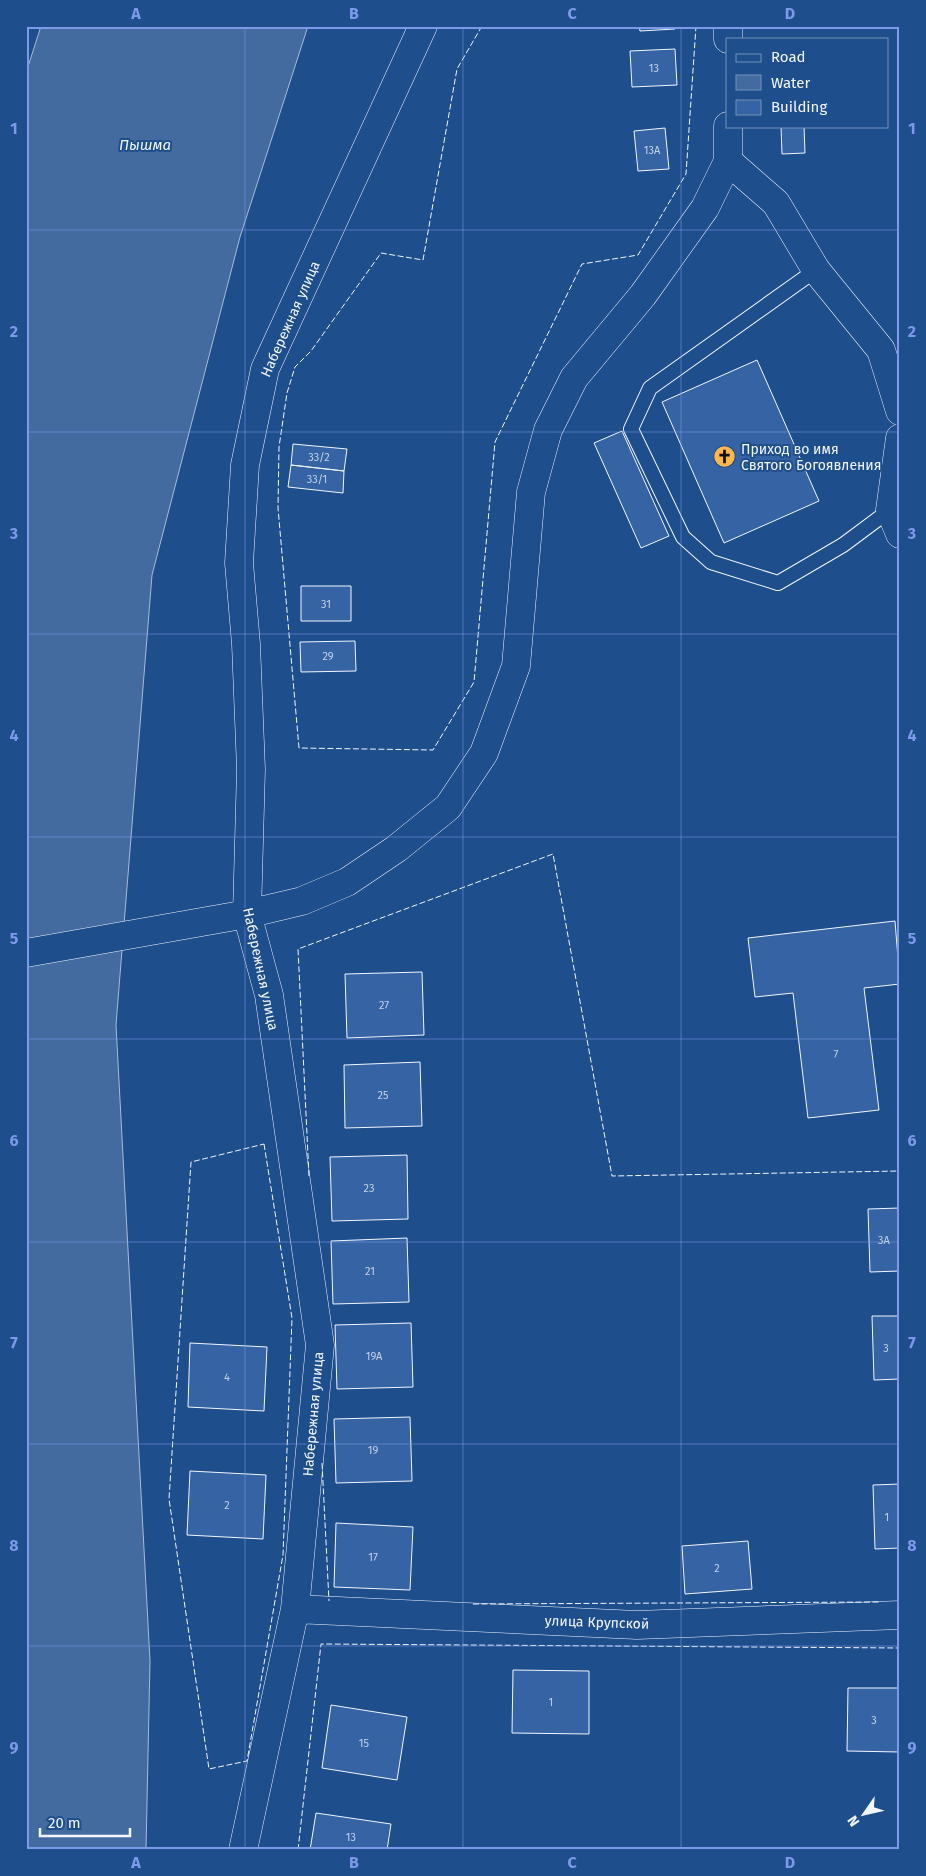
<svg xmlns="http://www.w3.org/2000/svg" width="926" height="1876" font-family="'Fira Sans',sans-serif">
<rect width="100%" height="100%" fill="#1f4e8c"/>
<!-- water -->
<path fill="#446ba0" stroke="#a8bbd7" d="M41 26H308L240 237 152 575 116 1025 150 1661 146 1850H26V73Z"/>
<!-- building -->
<path fill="#3563a3" stroke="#f2f6ff" d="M639 26H675V29L640 31Z
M675 49 677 85 632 87 630 51Z
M781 126H804L805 153 782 154Z
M665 128 669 169 638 171 634 131Z
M757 360 819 501 724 543 662 402Z
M622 431 669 536 641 548 594 443Z
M293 444 347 449 344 471 291 465Z
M291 465 344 471 343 493 288 487Z
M301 586H351V621H301Z
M355 641 356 671 301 672 300 642Z
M895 921 900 984 864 988 879 1110 808 1118 793 993 755 997 748 938Z
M422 972 424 1035 347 1038 345 974Z
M420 1062 422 1126 345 1128 344 1065Z
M407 1155 408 1219 332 1221 330 1157Z
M900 1208V1271L870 1272 868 1209Z
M407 1238 409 1302 333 1304 331 1241Z
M872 1316H900V1379L874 1380Z
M411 1323 413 1387 337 1389 335 1325Z
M190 1343 267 1347 264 1411 188 1407Z
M410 1417 412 1481 336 1483 334 1419Z
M190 1471 266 1475 263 1539 187 1535Z
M900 1484V1548L875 1549 873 1485Z
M336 1523 413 1527 410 1590 334 1587Z
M748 1541 752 1589 685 1594 682 1546Z
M513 1670 589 1671V1734L512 1733Z
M848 1688H900V1752L847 1751Z
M331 1705 407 1717 397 1780 322 1768Z
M316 1813 391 1824 387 1850H310Z"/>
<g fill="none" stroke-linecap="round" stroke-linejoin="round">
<defs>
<path id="service" d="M816 270 650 388 631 429 683 537 711 562 778 583 843 545 890 510"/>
<path id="minor" d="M728 161 776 203 816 270 881 350 900 411
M900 438 890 510 900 534
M295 1609 637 1625 900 1615
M243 1850 295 1609 320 1345 269 995 247 914"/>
<path id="secondary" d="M728 39V26
M247 914 251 769 246 644 239 563 245 465 265 369 423 26
M26 953 247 914 302 901 347 882 396 849 448 807 484 753 516 666 531 492 548 430 574 378 643 295 705 208 728 161V126"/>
</defs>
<!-- service casing -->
<use href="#service" stroke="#f2f6ff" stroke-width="16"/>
<!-- minor casing -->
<use href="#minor" stroke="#f2f6ff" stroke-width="29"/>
<!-- secondary casing -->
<use href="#secondary" stroke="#f2f6ff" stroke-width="29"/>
<!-- service -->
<use href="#service" stroke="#1f4e8c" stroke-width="14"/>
<!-- minor -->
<use href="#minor" stroke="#1f4e8c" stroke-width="28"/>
<!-- secondary -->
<use href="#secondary" stroke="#1f4e8c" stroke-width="28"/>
<!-- fence -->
<path stroke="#f2f6ff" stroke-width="1" stroke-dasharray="6 2.5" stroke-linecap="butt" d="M482 26 457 69 423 260 381 253 311 351 295 367 287 393 279 447 278 508 299 748 433 750 474 682 495 442 582 264 638 255 686 174 696 26
M264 1144 292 1318 283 1555 247 1761 209 1769 169 1499 191 1162Z
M309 1176 298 949 553 854 612 1176 900 1171
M322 1463 329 1601
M473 1604 880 1602
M298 1850 321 1644 900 1648"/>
</g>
<!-- grid -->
<path fill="none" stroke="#7d9aea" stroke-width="1" stroke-opacity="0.55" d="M245 26V1850M463 26V1850M681 26V1850M26 230H900M26 432H900M26 634H900M26 837H900M26 1039H900M26 1242H900M26 1444H900M26 1646H900"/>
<!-- icons -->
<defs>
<symbol id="church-disc" viewBox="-11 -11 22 22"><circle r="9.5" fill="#ffb74d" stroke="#1f4e8c"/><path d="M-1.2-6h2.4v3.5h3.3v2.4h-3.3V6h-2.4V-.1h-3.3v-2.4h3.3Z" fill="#111"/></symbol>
</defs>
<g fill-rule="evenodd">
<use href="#church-disc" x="712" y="444" width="25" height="25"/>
</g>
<g text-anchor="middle" stroke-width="4" stroke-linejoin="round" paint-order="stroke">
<!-- number labels -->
<g font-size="11" fill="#c3d1e8">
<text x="654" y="72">13</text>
<text x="652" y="154">13А</text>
<text x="319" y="461">33/2</text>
<text x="317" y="483">33/1</text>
<text x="326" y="608">31</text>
<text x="328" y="660">29</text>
<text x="384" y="1009">27</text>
<text x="836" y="1058">7</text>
<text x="383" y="1099">25</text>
<text x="369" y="1192">23</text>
<text x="884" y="1244">3А</text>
<text x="370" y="1275">21</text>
<text x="886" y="1352">3</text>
<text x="374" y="1360">19А</text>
<text x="227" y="1381">4</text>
<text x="373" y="1454">19</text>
<text x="227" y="1509">2</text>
<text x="887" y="1521">1</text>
<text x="373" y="1561">17</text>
<text x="717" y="1572">2</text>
<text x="551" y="1706">1</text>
<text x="874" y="1724">3</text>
<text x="364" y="1747">15</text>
<text x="351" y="1841">13</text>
</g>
<!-- street labels -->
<g font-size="14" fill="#f2f6ff" stroke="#1f4e8c">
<text transform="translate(290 319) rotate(-66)" y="5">Набережная улица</text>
<text transform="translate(261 969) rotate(78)" y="5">Набережная улица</text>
<text transform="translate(313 1414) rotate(-85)" y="5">Набережная улица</text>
<text transform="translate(597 1622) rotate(2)" y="5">улица Крупской</text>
</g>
<!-- poi labels -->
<g font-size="14" fill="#f2f6ff" stroke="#1f4e8c" text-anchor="start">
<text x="741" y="454">Приход во имя<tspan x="741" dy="16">Святого Богоявления</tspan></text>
</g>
<!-- water labels -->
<g font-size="15" font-style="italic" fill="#f2f6ff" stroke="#1f4e8c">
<text x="145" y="150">Пышма</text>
</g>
</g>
<!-- border -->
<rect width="926" height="1876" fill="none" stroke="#1f4e8c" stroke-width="55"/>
<!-- legend -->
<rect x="726" y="38" width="162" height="90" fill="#1f4e8c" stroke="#7391ba"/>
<rect x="736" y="54" width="25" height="8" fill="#1f4e8c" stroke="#7391ba"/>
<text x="771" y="62" font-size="15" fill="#f2f6ff">Road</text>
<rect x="736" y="75" width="25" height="15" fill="#446ba0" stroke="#7391ba"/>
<text x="771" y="88" font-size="15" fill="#f2f6ff">Water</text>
<rect x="736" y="100" width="25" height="15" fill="#3563a3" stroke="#7391ba"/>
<text x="771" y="112" font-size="15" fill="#f2f6ff">Building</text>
<!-- north arrow -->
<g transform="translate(864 1814) rotate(236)" stroke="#1f4e8c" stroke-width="4" paint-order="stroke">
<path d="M0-4L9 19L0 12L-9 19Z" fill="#f2f6ff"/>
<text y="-8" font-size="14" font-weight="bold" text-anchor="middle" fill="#f2f6ff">N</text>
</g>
<!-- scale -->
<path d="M40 1828v8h90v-8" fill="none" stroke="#f2f6ff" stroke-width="2.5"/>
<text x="48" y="1828" font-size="15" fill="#f2f6ff" stroke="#1f4e8c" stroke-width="4" paint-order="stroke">20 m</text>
<rect x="28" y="28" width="870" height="1820" fill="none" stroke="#7d9aea" stroke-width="2"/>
<g font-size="16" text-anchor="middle" font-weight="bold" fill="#7d9aea">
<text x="136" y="19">A</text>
<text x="354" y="19">B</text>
<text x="572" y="19">C</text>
<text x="790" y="19">D</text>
<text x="14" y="134">1</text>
<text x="912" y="134">1</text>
<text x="14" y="337">2</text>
<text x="912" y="337">2</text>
<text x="14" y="539">3</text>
<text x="912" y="539">3</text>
<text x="14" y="741">4</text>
<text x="912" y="741">4</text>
<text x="14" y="944">5</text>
<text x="912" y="944">5</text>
<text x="14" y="1146">6</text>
<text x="912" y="1146">6</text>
<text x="14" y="1348">7</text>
<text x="912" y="1348">7</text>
<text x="14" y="1551">8</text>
<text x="912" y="1551">8</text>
<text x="14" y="1753">9</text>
<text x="912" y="1753">9</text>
<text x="136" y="1868">A</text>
<text x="354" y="1868">B</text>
<text x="572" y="1868">C</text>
<text x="790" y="1868">D</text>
</g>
</svg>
